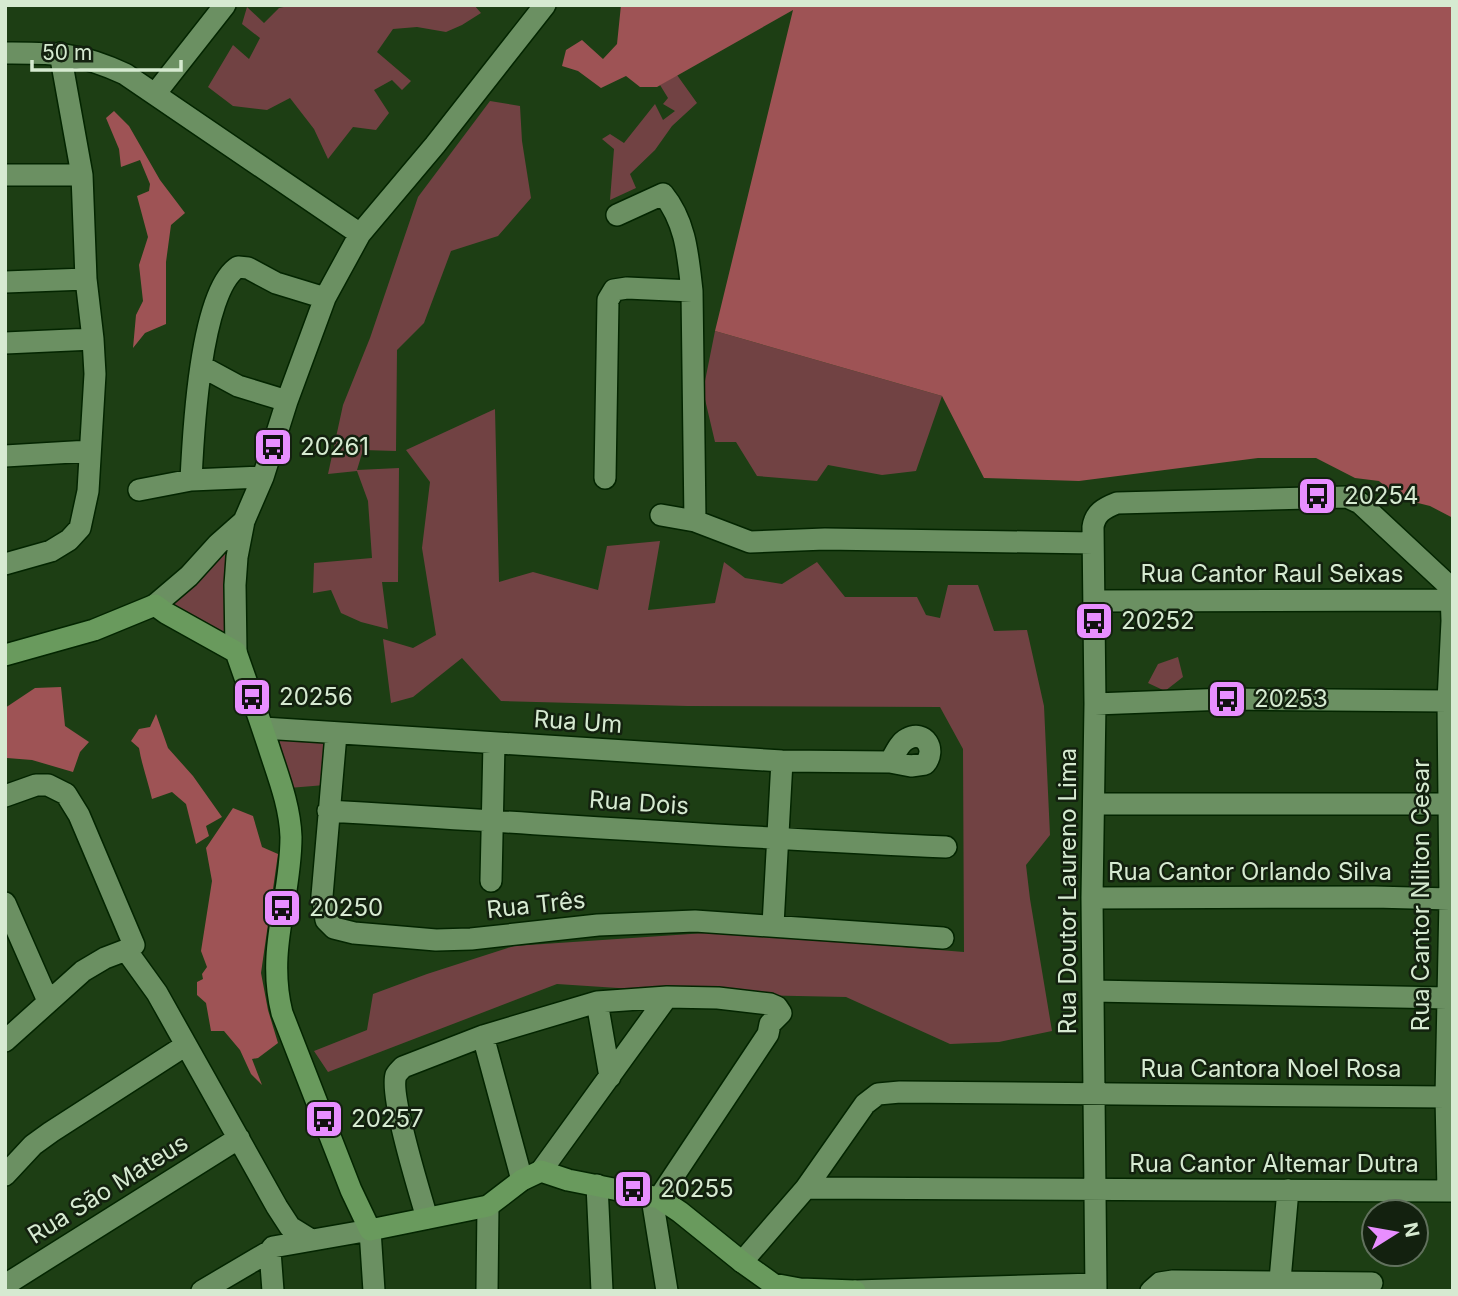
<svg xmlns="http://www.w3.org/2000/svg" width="1458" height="1296" font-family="Inter,sans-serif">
<rect width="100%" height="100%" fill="#1d3e14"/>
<!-- green -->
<path fill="#714243" d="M293 5H474L481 13 462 25 446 32 417 27 393 29 377 52 411 81 402 90 392 80 374 90 389 113 376 130 353 127 328 159 314 129 290 98 267 110 233 106 208 87 233 45 249 59 260 38 242 24 247 7 264 23 279 8Z
M677 75 697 103 672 126 655 150 630 174 636 188 610 200 614 149 602 139 610 134 624 143 655 104 663 120 675 111 663 104 668 98 660 85Z
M490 101 520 106 522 141 531 198 498 236 451 251 424 323 397 350 396 451 363 450 357 470 399 468 398 582H382L388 629 361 622 341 613 331 590 313 593 314 563 372 558 368 501 357 471 328 474 343 405 370 338 418 197Z
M715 331 942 396 916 471 882 475 828 465 817 481 757 476 736 442H715L703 391Z
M495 409 499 582 533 572 598 590 607 546 660 541 648 610 715 603 724 562 745 578 782 584 817 562 845 597H917L926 615 940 618 948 585H978L994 631 1027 630 1044 706 1050 835 1026 865 1030 899 1052 1031 999 1042 950 1044 846 997 709 994 557 984 328 1072 314 1051 367 1030 373 994 427 974 514 946 720 932 964 952 963 749 940 707 687 706 501 701 462 658 413 697 391 703 383 639 413 648 436 635 422 548 430 482 406 450Z
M238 523 234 651 158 605Z
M1178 657 1183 677 1165 691 1148 683 1158 664Z
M278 734 331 743 325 785 289 788Z"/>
<!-- forest -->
<path fill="#9e5355" d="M621 5H1453V518L1430 506 1398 498 1379 481 1355 478 1316 458H1258L1079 481 984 478 942 396 715 331 793 10 657 87H640L626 76 601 88 578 71 562 66 566 50 582 40 603 59 617 44Z
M114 111 129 126 160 180 185 213 171 225 166 262V324L145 333 133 348 136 315 143 301 139 265 148 237 137 196 149 191 150 184 140 160 121 167 119 149 106 118Z
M61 687 65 726 89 742 80 752 73 772 32 760 7 758 5 760V708L35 688Z
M156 714 168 748 193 776 222 817 206 826 209 836 196 844 186 804 172 792 152 799C148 781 142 766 139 748L131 741 139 729 150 727Z
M233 808 253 816 262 847 278 854 261 973 268 1010 278 1043 258 1058 252 1059 262 1085 251 1074 240 1050 224 1031H211L206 1003 197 995V982L203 979 202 974 207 967 201 951 212 881 206 848Z"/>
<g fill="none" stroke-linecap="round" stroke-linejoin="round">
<defs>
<path id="minor" d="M5 53C55 53 78 52 125 74L360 234
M155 94 225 5
M5 175H82
M617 215 663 194C686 222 688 256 692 291
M5 282 86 279
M5 343 93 339
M201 366 238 386 287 401
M5 456 90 451
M605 478 608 300 614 290 627 288 692 291 695 521
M191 480C193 437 200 290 238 267L248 268 276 283 325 298
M139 490 191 480 263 477
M661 515 695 521 750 542 825 539 1093 543
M5 564 51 551 69 540 80 528 88 491 95 374 93 339 86 279 82 175 60 53
M1094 601 1451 600
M155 605 189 576 218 544 244 521
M236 652 235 585 237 557 244 521 263 477 287 401 325 298 360 234 435 145 545 5
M1095 704 1227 699 1448 701
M263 728 782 761 890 762 911 766 925 764C937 750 925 729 907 739 899 743 895 754 890 762
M336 734 322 896 326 920 334 928 354 933 436 940 471 939 598 925 695 921 943 938
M5 796 36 785H48L66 794 79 815 134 945
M1094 804H1448
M328 811C534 823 740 838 946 847
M491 881 494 743
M1092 898 1374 897 1450 899
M5 903 48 1001
M773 925 782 761
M1093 991 1447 998
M597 1002 610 1077
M483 1036 522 1180
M5 1041 83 971 105 958 126 950 157 993 277 1207 290 1227 311 1240
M541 1171 667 997
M5 1175 33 1145 51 1132 186 1045
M597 1185 602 1291
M806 1188 1453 1191
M652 1198 667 1291
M427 1218C420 1194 389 1094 396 1075 398 1072 401 1069 403 1067L483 1036 597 1002 667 997 718 998 770 1004 777 1007 781 1013 770 1024 768 1034 659 1198
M270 1251 273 1291
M742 1262 806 1188 865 1104 878 1094 900 1092 1446 1097
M1280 1280 1288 1190
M5 1285 239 1138
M202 1291 270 1251 273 1247 370 1230 374 1291
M487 1291 488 1206
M855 1291 1096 1284
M1096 1291 1092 898 1095 704 1093 527C1095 513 1104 508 1117 503L1347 497 1360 503 1448 585 1451 592 1452 621 1448 701 1450 899 1446 1097 1448 1191
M1151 1291 1160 1283 1173 1281 1372 1283"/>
<path id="major" d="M5 655 94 630 155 605 166 613 236 652C248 686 260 720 271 754 280 781 290 808 291 837 291 899 266 949 282 1013L351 1190 370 1230 488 1206 522 1180 541 1171 568 1180 659 1198 680 1212 742 1262 773 1284 800 1289 855 1291"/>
</defs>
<!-- minor casing -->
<use href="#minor" stroke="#032500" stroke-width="24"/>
<!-- major casing -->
<use href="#major" stroke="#032500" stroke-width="24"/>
<!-- minor -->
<use href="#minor" stroke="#6b9062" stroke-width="21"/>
<!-- major -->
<use href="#major" stroke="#699a5d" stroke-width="21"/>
</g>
<!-- icons -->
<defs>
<symbol id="bus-square" viewBox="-11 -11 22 22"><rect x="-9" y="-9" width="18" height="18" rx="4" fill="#e88eff" stroke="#13210f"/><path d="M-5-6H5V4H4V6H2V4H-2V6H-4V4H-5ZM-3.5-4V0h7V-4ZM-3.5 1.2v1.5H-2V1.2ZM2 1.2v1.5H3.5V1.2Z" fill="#111"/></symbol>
</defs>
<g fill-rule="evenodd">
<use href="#bus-square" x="251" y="425" width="44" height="44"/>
<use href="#bus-square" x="1295" y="474" width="44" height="44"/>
<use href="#bus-square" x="1072" y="599" width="44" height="44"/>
<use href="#bus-square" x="230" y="675" width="44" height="44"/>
<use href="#bus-square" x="1205" y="677" width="44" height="44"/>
<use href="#bus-square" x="260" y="886" width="44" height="44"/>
<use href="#bus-square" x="302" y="1097" width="44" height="44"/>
<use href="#bus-square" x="611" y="1167" width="44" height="44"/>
</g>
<g text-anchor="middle" stroke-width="5" stroke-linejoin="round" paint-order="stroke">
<!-- poi labels -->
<g font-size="24" fill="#d6ead1" stroke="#13210f" text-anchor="start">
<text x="300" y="455">20261</text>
<text x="1344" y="504">20254</text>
<text x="1121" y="629">20252</text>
<text x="279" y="705">20256</text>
<text x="1254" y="707">20253</text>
<text x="309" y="916">20250</text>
<text x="351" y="1127">20257</text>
<text x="660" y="1197">20255</text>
</g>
<!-- street labels -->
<g font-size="24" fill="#d6ead1" stroke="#13210f">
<text x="1272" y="582">Rua Cantor Raul Seixas</text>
<text transform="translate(578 722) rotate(4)" y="8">Rua Um</text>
<text transform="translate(639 803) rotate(4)" y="8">Rua Dois</text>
<text x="1250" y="880">Rua Cantor Orlando Silva</text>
<text transform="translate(1068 891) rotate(-90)" y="8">Rua Doutor Laureno Lima</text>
<text transform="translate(1421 895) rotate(-90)" y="8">Rua Cantor Nilton Cesar</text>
<text transform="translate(536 905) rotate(-6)" y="8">Rua Três</text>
<text x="1271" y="1077">Rua Cantora Noel Rosa</text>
<text x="1274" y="1172">Rua Cantor Altemar Dutra</text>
<text transform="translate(108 1189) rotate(-32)" y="8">Rua São Mateus</text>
</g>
</g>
<!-- border -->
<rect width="1458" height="1296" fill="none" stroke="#d6ead1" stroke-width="14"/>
<!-- north arrow -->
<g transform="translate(1395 1233) rotate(79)"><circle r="33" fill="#13210f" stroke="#61715d" stroke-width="2"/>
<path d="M0-5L12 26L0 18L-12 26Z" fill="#e88eff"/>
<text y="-10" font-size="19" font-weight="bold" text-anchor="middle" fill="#d6ead1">N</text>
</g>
<!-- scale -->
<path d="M32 60v10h149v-10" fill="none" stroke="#d6ead1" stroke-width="3.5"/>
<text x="42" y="60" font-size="21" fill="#d6ead1" stroke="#13210f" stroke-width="5" paint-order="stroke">50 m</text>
</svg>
